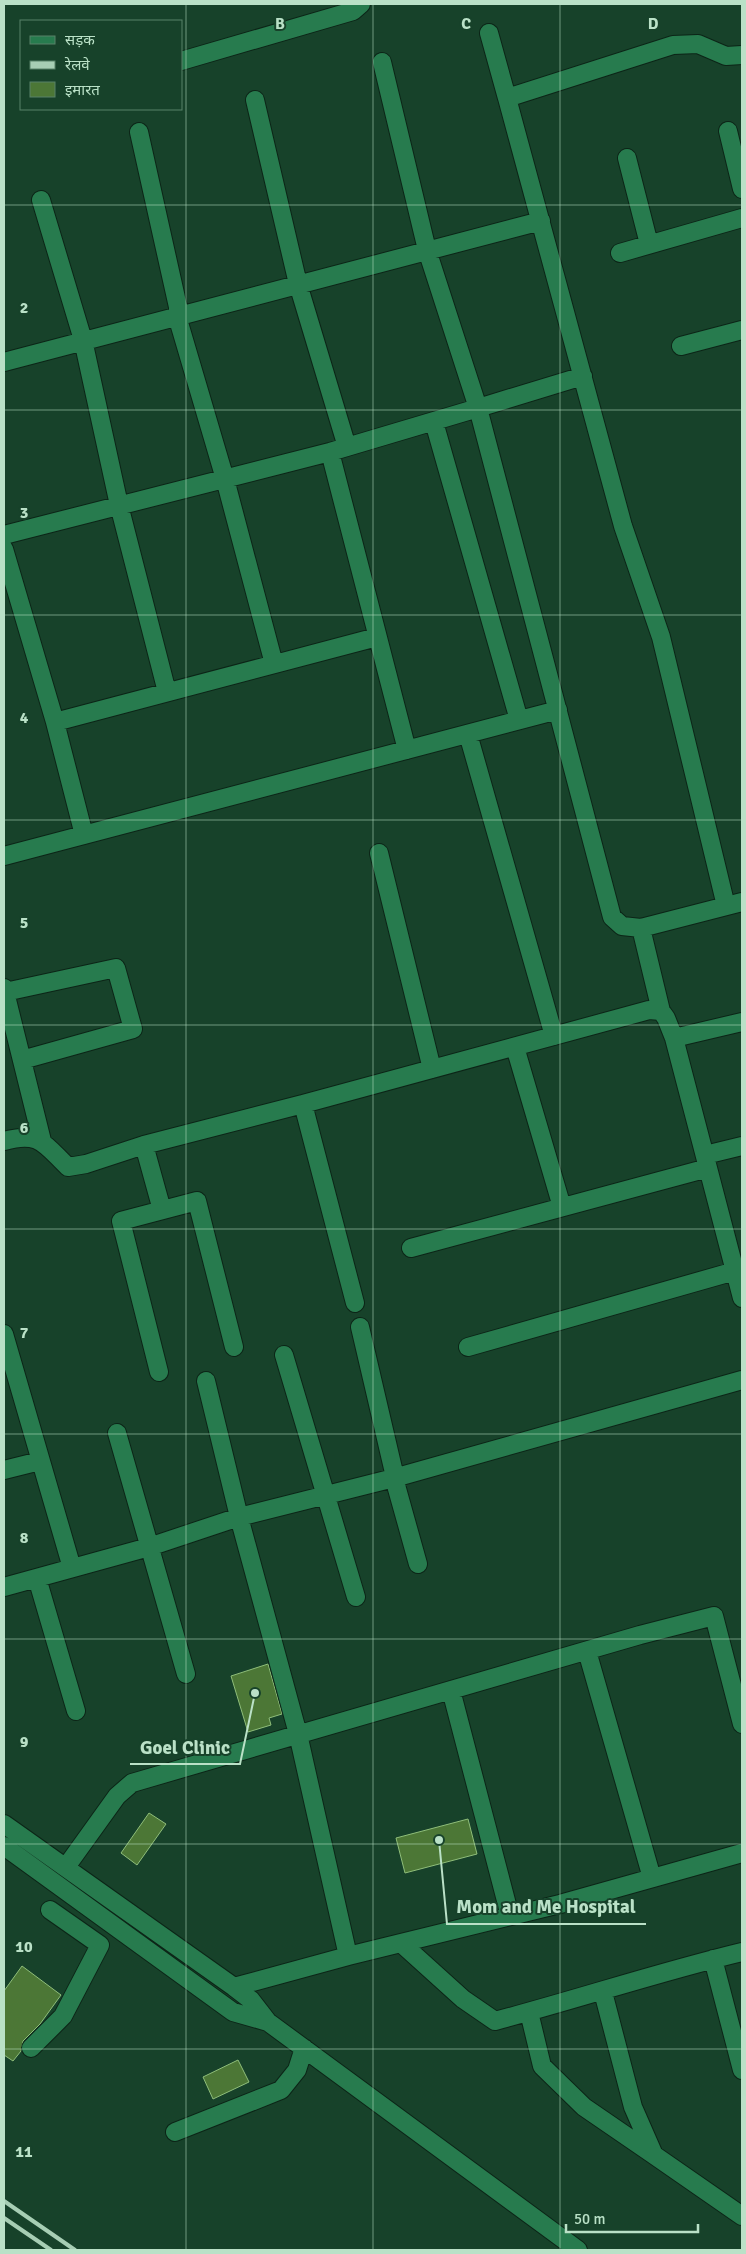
<svg xmlns="http://www.w3.org/2000/svg" width="746" height="2254" font-family="Signika,'Noto Sans Devanagari',sans-serif">
<rect width="100%" height="100%" fill="#17422a"/>
<!-- building -->
<path fill="#4c7736" stroke="#8fbe7a" d="M268 1664 282 1714 269 1718 271 1725 248 1732 231 1676Z
M149 1813 166 1824 137 1865 121 1853Z
M468 1819 477 1854 405 1873 396 1838Z
M22 1966 61 1995 40 2024 23 2041 21 2051 13 2061 4 2055V1991Z
M238 2060 249 2082 213 2099 203 2077Z"/>
<g fill="none" stroke-linecap="round" stroke-linejoin="round">
<defs>
<path id="minor" d="M489 33 507 98
M181 61 353 11 361 4
M382 62 427 250 478 408 583 376
M255 100 298 284 347 447
M728 131 742 189
M139 132 178 307V315L177 316 225 479 274 664
M627 158 649 244
M41 200 83 340 119 505 167 692
M620 253 742 218
M681 346 742 330
M4 362 541 221
M434 422 519 720
M330 452 407 750
M4 535 330 452 478 408 612 917 622 926 641 928
M4 549 55 722 84 835
M55 722 377 637
M468 734 554 1036
M379 853 432 1069
M4 856 558 710
M726 906 661 637 623 526 507 98 673 45 698 44 726 56 742 55
M4 988 42 1141
M5 992 116 968 133 1029 22 1060
M661 1011 641 928 742 902
M674 1038 742 1022
M515 1047 562 1207
M303 1104 355 1303
M4 1141C40 1131 44 1144 68 1167L86 1164 144 1145 303 1104 649 1010 661 1011 666 1018 674 1038 742 1298
M144 1145 162 1210
M705 1155 742 1146
M411 1248 708 1168
M360 1327 395 1477 394 1478 418 1564
M4 1334 72 1568
M468 1347 735 1271
M284 1355 356 1597
M159 1372 121 1221 197 1201 234 1347
M206 1381 239 1517 298 1734 348 1956
M117 1433 186 1674
M4 1470 40 1461
M37 1578 76 1711
M4 1587 149 1547 239 1517 394 1478 742 1380
M587 1651 652 1878
M451 1690 510 1916
M4 1824 234 1987 251 2000 268 2022 578 2250
M4 1846 233 2012 268 2022
M66 1867 117 1796 132 1783 640 1635 714 1616 742 1724
M401 1943 463 1999 495 2021C578 1999 659 1972 742 1952
M713 1959 742 2070
M234 1987 348 1956 560 1904 742 1853
M603 1992 633 2107 654 2155 742 2216
M529 2012 542 2066 584 2107 654 2155
M31 2048 63 2016 100 1945 50 1910
M175 2132 281 2090 297 2070 304 2048"/>
</defs>
<!-- minor casing -->
<use href="#minor" stroke="#0c2517" stroke-width="20"/>
<!-- minor -->
<use href="#minor" stroke="#277b4e" stroke-width="18"/>
<!-- rail -->
<path stroke="#a7ceb4" stroke-width="4" d="M4 2201 75 2250
M4 2218 51 2250"/>
</g>
<!-- grid -->
<path fill="none" stroke="#bae1c7" stroke-width="1" stroke-opacity="0.55" d="M186 4V2250M373 4V2250M560 4V2250M4 205H742M4 410H742M4 615H742M4 820H742M4 1025H742M4 1229H742M4 1434H742M4 1639H742M4 1844H742M4 2049H742"/>
<g font-size="16" text-anchor="middle" font-weight="bold" fill="#bae1c7" stroke="#17422a" stroke-width="4" stroke-linejoin="round" paint-order="stroke">
<text x="280" y="29">B</text>
<text x="466" y="29">C</text>
<text x="653" y="29">D</text>
<text x="24" y="313">2</text>
<text x="24" y="518">3</text>
<text x="24" y="723">4</text>
<text x="24" y="928">5</text>
<text x="24" y="1133">6</text>
<text x="24" y="1338">7</text>
<text x="24" y="1543">8</text>
<text x="24" y="1747">9</text>
<text x="24" y="1952">10</text>
<text x="24" y="2157">11</text>
</g>
<!-- callouts -->
<path fill="none" stroke="#bae1c7" stroke-width="2" d="M255 1693L240 1764H130M439 1840L447 1924H646"/>
<g fill="#bae1c7" stroke="#17422a" stroke-width="2">
<circle cx="255" cy="1693" r="5"/>
<circle cx="439" cy="1840" r="5"/>
</g>
<g font-size="19" text-anchor="middle" font-weight="bold" fill="#bae1c7" stroke="#17422a" stroke-width="4" stroke-linejoin="round" paint-order="stroke">
<text x="185" y="1754">Goel Clinic</text>
<text x="546" y="1913">Mom and Me Hospital</text>
</g>
<!-- border -->
<rect width="746" height="2254" fill="none" stroke="#bae1c7" stroke-width="10"/>
<!-- legend -->
<rect x="20" y="20" width="162" height="90" fill="#17422a" stroke="#588269"/>
<rect x="30" y="36" width="25" height="8" fill="#277b4e" stroke="#588269"/>
<text x="65" y="45" font-size="15" fill="#bae1c7">सड़क</text>
<rect x="30" y="61" width="25" height="8" fill="#a7ceb4" stroke="#588269"/>
<text x="65" y="70" font-size="15" fill="#bae1c7">रेलवे</text>
<rect x="30" y="82" width="25" height="15" fill="#4c7736" stroke="#588269"/>
<text x="65" y="95" font-size="15" fill="#bae1c7">इमारत</text>
<!-- scale -->
<path d="M566 2224v8h132v-8" fill="none" stroke="#bae1c7" stroke-width="2.5"/>
<text x="574" y="2224" font-size="15" fill="#bae1c7" stroke="#17422a" stroke-width="4" paint-order="stroke">50 m</text>
</svg>
